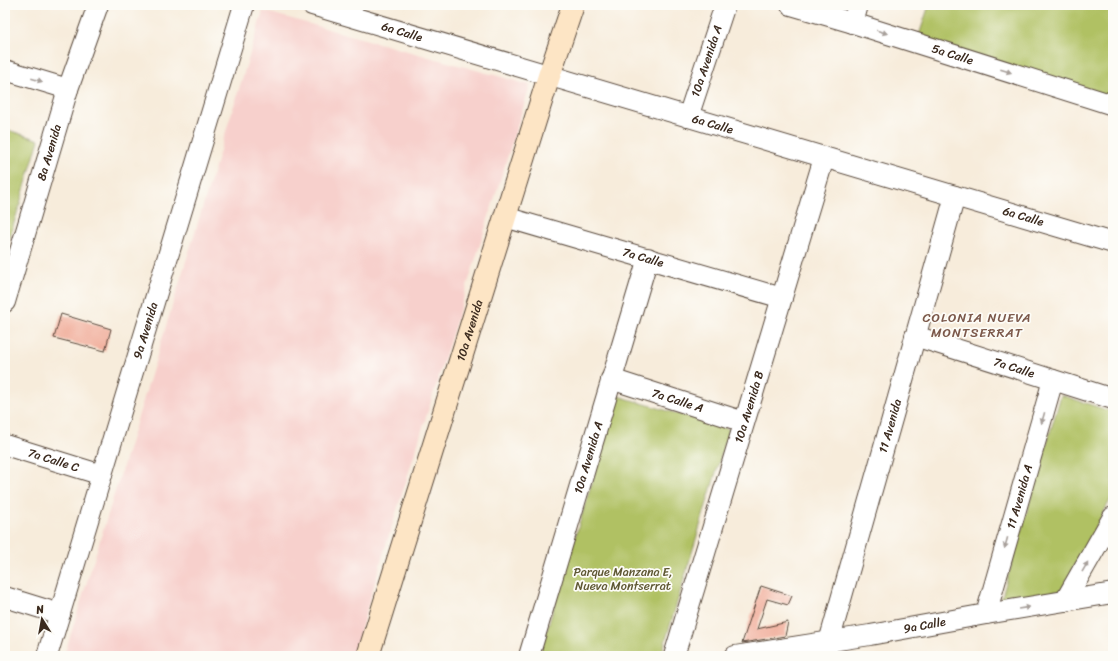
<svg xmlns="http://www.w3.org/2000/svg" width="1118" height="661" font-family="Sriracha,sans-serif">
<rect width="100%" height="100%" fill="#fdfcf7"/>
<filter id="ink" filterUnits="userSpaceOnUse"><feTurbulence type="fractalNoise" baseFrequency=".025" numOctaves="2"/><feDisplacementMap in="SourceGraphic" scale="8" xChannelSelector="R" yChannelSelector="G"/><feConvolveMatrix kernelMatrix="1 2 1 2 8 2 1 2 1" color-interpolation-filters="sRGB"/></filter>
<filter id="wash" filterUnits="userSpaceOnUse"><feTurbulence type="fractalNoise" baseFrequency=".012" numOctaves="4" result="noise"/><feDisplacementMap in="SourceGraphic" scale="16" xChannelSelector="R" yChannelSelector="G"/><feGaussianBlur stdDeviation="0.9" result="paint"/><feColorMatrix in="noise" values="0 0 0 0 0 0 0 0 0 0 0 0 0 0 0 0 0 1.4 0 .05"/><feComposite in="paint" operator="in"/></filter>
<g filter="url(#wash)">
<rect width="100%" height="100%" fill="#f7ecdb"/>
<!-- built -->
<path fill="#f7d0cc" d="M263 11 530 85 386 545 353 656H64L123 466Z"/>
<!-- green -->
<path fill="#b0c164" stroke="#767641" d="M929 5H1113V98L915 47Z
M5 129 39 140 5 253Z
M1061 395 1113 412V495L1061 591 1001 600Z
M618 396 729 429 661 656H539Z"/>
<g id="blocks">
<!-- building -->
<path fill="#f1ae9b" d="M61 314 111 329 105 351 54 338Z
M761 586 792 596 788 605 767 599 757 629 788 622 785 636 742 643Z"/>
</g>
</g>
<g filter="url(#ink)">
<use href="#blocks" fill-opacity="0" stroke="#57473a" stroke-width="1"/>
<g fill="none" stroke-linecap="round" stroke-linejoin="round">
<defs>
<g id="street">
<path id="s1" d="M312 5 1113 243"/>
<path id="s2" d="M791 5 853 23 1113 105"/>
<path d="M853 23 858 5"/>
<path d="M5 70 68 89"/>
<path id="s3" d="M688 117 725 5"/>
<path id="s4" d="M505 217 782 298"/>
<path id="s5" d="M5 302 68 89 98 5"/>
<path id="s6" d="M915 336 1113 399"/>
<path id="s7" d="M611 379 744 422"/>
<path id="s8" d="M5 445 102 475"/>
<path d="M5 597 60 614"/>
<path d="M1065 601 1113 517"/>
<path id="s9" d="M986 614 1053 380"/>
<path id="s10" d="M47 656 244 5"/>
<path id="s11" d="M529 656 648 258"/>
<path id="s12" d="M674 656 824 158"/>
<path id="s13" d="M735 656 870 635 986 614 1113 593"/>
<path id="s14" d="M825 656 955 196"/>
</g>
<g id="secondary">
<path id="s15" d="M368 656 505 217 549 76 573 5"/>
</g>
</defs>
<!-- street casing -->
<use href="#street" stroke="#57473a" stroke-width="22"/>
<!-- secondary casing -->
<use href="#secondary" stroke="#57473a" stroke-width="24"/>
<!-- street -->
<use href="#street" stroke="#fff" stroke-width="20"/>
<!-- secondary -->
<use href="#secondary" stroke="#fde5c5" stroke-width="22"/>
</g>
<!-- one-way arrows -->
<defs><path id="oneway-solid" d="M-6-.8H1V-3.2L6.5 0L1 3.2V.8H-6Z"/></defs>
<g fill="#a79f9a">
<use href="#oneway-solid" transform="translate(882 32) rotate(18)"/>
<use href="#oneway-solid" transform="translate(1006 71) rotate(18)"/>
<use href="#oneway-solid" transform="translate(37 80) rotate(17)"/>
<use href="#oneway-solid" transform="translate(1043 418) rotate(106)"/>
<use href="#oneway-solid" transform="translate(1006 543) rotate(106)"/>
<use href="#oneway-solid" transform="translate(1085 567) rotate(-60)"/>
<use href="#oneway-solid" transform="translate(1024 608) rotate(-9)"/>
</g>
</g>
<g text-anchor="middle" stroke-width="3.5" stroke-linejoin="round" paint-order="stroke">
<!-- street labels -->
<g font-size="12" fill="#3b2a1e" stroke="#fdfcf7">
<text dy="4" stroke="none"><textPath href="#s1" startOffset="94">6a Calle</textPath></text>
<text dy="4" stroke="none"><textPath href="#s2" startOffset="169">5a Calle</textPath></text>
<text dy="4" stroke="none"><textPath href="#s3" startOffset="59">10a Avenida A</textPath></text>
<text dy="4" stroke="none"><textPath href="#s1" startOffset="418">6a Calle</textPath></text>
<text dy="4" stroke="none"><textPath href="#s5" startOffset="156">8a Avenida</textPath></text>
<text dy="4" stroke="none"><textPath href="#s1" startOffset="742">6a Calle</textPath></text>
<text dy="4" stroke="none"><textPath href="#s4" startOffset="144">7a Calle</textPath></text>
<text dy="4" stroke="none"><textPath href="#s10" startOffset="340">9a Avenida</textPath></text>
<text dy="4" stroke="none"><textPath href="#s15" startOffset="341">10a Avenida</textPath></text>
<text dy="4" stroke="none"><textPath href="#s6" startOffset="104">7a Calle</textPath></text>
<text dy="4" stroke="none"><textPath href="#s7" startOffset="70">7a Calle A</textPath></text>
<text dy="4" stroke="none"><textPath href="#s12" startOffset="260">10a Avenida B</textPath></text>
<text dy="4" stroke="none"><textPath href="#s14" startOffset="239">11 Avenida</textPath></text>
<text dy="4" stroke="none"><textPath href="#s11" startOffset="207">10a Avenida A</textPath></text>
<text dy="4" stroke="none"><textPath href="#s8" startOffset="51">7a Calle C</textPath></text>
<text dy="4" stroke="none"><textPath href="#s9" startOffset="122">11 Avenida A</textPath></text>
<text dy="4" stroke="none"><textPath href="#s13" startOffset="192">9a Calle</textPath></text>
</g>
<!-- park labels -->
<g font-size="12" fill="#5e5733" stroke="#fdfcf7">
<text x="623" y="576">Parque Manzana E,<tspan x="623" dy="14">Nueva Montserrat</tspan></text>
</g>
<!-- neighbourhood labels -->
<g font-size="13" letter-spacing="1" fill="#7b584a" stroke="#fdfcf7">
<text x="977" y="322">COLONIA NUEVA<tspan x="977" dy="15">MONTSERRAT</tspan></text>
</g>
</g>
<!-- margin -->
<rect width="1118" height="661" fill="none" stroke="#fdfcf7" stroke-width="20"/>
<!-- north arrow -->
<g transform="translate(42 619) rotate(349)" stroke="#fdfcf7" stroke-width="3" paint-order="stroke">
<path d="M0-3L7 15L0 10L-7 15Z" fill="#3b2a1e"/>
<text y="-6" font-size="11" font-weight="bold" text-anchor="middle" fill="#3b2a1e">N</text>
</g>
</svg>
